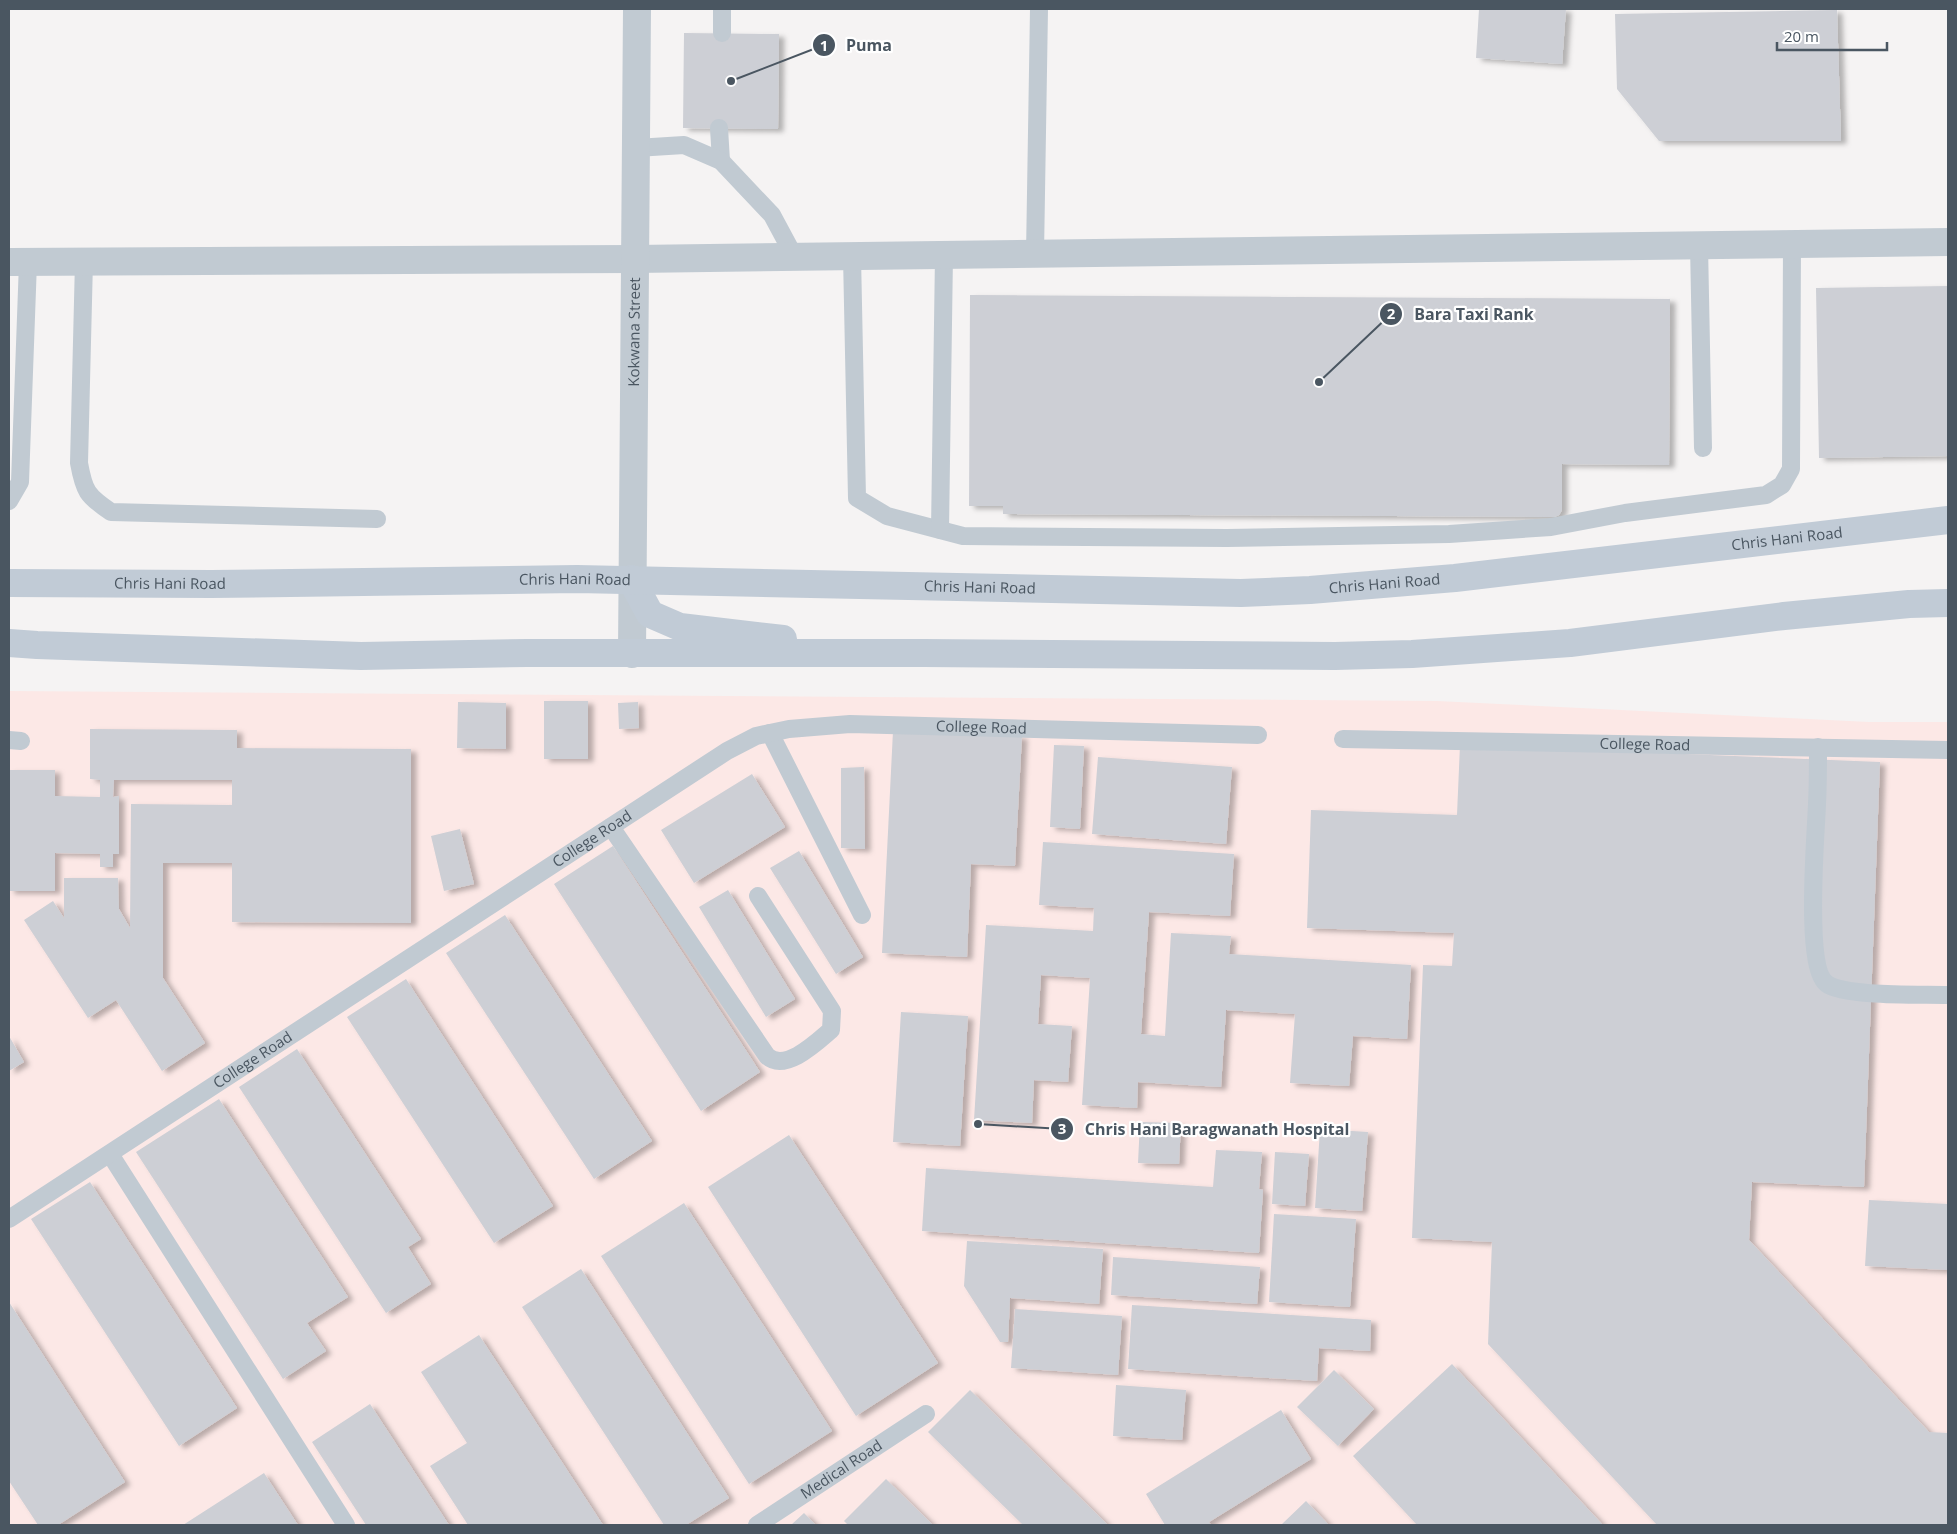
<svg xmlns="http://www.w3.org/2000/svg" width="1957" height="1534" font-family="'Open Sans',sans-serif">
<defs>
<filter id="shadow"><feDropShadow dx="5.5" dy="3" stdDeviation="2.5" flood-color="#0004"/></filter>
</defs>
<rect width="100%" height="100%" fill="#f5f3f3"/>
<!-- medical -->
<path fill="#fce8e6" d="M9 691 1437 701 1869 722H1948V1525H9Z"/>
<!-- building -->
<path fill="#cdcfd5" filter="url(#shadow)" d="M1479 9H1566L1562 64 1476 58Z
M1837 10 1841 141H1659L1617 89 1615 14Z
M684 33 779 34 778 129 683 128Z
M1948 286V456L1819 458 1816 288Z
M970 295 1670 299 1669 465 1562 464V510L1559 515 1554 517 1003 514V506H969Z
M544 701H588V759H544Z
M458 702 506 703V749L457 748Z
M638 702 639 728 619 729 618 703Z
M90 729 237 730V748L411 749V923L232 922V863H163V978L205 1043 162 1071 116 1000 88 1018 24 920 53 901 64 918V878H118L119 909 130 928 131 804 232 805V780H114L113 797 119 796V854H113V867H100V854L55 853V891H9V770H55V796L100 797V780L90 779Z
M893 731 1022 736 1015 866 971 864 967 957 882 953Z
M1054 745 1084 746 1080 829 1050 827Z
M1460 745 1880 762 1864 1187 1752 1182 1749 1240 1929 1432 1948 1433V1525H1657L1488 1344 1492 1242 1412 1238 1423 965 1452 966 1454 933 1307 928 1311 810 1457 815Z
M1098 757 1232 767 1226 844 1092 834Z
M864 767 865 849 841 848V768Z
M752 774 785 827 694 883 661 830Z
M460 829 474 884 444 891 431 836Z
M1043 842 1234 854 1230 916 1149 912 1141 1034 1165 1036 1171 933 1231 936 1229 954 1411 965 1407 1039 1353 1036 1349 1086 1290 1083 1295 1014 1226 1010 1221 1087 1138 1082 1137 1108 1082 1105 1090 978 1041 975 1038 1024 1072 1026 1068 1082 1034 1080 1032 1123 974 1120 986 925 1093 931 1094 908 1039 905Z
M613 846 760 1072 701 1111 554 884Z
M799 851 863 957 836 974 770 868Z
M728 890 795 999 766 1017 699 907Z
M505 915 652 1141 594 1179 446 953Z
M406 979 553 1206 494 1243 347 1017Z
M901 1012 968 1016 960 1146 893 1142Z
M9 1036 24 1062 9 1071Z
M297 1049 421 1239 408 1247 431 1284 386 1313 239 1087Z
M219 1099 348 1297 307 1323 326 1351 283 1379 136 1152Z
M1140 1122 1181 1123 1179 1164 1138 1163Z
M1320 1129 1368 1132 1362 1211 1315 1208Z
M789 1135 938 1363 856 1416 708 1187Z
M1216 1150 1262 1152 1259 1189 1263 1190 1259 1253 922 1231 926 1168 1213 1187Z
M1275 1152 1309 1154 1305 1206 1272 1204Z
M90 1182 237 1408 179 1446 31 1219Z
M1869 1200 1948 1204V1270L1865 1266Z
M684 1203 832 1431 749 1484 601 1256Z
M1274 1214 1356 1219 1350 1307 1269 1302Z
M967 1241 1103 1249 1099 1304 1010 1298 1008 1342H1000L964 1286Z
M1113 1257 1260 1267 1257 1304 1111 1295Z
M581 1269 729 1498 686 1525H664L522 1307Z
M9 1302 125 1482 58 1525H38L9 1481Z
M1132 1305 1371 1320 1370 1351 1319 1348 1317 1381 1128 1369Z
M1015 1309 1122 1316 1118 1375 1011 1368Z
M479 1335 603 1525H468L430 1466 467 1443 421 1372Z
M1452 1364 1603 1525H1417L1353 1456Z
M1334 1370 1374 1409 1338 1446 1297 1407Z
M1116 1385 1186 1390 1182 1440 1113 1436Z
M970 1390 1108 1525H1023L928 1432Z
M370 1404 449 1525H366L312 1442Z
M1281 1410 1311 1459 1209 1522 1211 1525H1165L1146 1494Z
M264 1473 298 1525H183Z
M886 1479 933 1525H848L844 1521Z
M1306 1501 1329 1525H1281Z
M804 1513 816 1525H791Z"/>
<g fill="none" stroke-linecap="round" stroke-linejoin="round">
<!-- lane -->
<g stroke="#c1cad2" stroke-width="18">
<path d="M722 33V9"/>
<path d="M719 128 721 161"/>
<path d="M636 148 684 145 721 161 772 215 794 256"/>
<path d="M1699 245 1703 448"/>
<path d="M1035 254 1039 9"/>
<path d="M852 256 857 498 887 516 963 536 1227 538 1449 534 1551 527 1625 513 1766 495 1782 485 1791 469 1792 244"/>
<path d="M84 261 79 463C84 491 87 496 111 512L377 519"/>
<path d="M9 501 20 482 28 262"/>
<path d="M940 530 944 255"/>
<path d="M770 733 862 915"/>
<path id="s1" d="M1343 739 1948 750"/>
<path d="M9 740 21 741"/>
<path d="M1818 747C1818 766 1818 785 1817 804 1816 834 1804 968 1827 984 1846 997 1923 994 1948 995"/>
<path d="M611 827 767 1056C785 1073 817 1042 831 1030L832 1011 758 896"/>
<path d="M110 1154 346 1525"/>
<path id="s2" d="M9 1219 727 751 756 736 789 729 850 724 1258 735"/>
<path id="s3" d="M757 1525 926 1414"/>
</g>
<!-- street -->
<g stroke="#c1cad2" stroke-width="28">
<path d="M9 262 635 259 1948 242"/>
<path id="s4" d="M632 654 637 9"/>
</g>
<!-- secondary -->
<g stroke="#c1cbd6" stroke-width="28">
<path d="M631 579 650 614 680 627 783 639"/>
<path id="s5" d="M9 583 211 584 577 579 1241 593 1310 590 1455 578 1948 520"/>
<path d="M9 643 37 645 361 656 527 653H924L1335 656 1412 654 1570 643 1784 616 1909 604 1948 603"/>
</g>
</g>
<g text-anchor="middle" stroke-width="4.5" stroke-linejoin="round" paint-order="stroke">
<!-- street labels -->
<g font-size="15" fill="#4a5661" stroke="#fff">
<text dy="5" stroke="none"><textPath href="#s4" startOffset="322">Kokwana Street</textPath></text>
<text dy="5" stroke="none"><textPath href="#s5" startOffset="1781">Chris Hani Road</textPath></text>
<text dy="5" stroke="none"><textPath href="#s5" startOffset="566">Chris Hani Road</textPath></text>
<text dy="5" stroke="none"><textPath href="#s5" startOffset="161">Chris Hani Road</textPath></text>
<text dy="5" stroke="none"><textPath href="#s5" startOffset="1376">Chris Hani Road</textPath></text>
<text dy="5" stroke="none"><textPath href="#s5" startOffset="971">Chris Hani Road</textPath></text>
<text dy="5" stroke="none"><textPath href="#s2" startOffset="1116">College Road</textPath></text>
<text dy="5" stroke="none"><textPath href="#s1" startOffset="302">College Road</textPath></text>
<text dy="5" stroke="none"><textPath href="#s2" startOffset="696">College Road</textPath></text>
<text dy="5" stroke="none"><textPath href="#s2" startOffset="291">College Road</textPath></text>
<text dy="5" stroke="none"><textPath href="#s3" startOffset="101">Medical Road</textPath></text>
</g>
</g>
<!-- callouts -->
<path fill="none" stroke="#4a5661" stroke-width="2" d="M731 81L824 45M1319 382L1391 314M978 1124L1062 1129"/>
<g fill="#4a5661" stroke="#fff" stroke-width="2">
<circle cx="731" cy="81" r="5"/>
<circle cx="1319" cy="382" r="5"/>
<circle cx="978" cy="1124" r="5"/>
<circle cx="824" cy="45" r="12"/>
<circle cx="1391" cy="314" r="12"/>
<circle cx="1062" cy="1129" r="12"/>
</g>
<g font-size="15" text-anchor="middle" font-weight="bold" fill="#fff">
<text x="824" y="51">1</text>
<text x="1391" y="319">2</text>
<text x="1062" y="1134">3</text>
</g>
<g font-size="16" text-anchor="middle" font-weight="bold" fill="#4a5661" stroke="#fff" stroke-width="4.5" stroke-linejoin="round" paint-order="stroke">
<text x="869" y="51">Puma</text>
<text x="1474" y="320">Bara Taxi Rank</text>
<text x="1217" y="1135">Chris Hani Baragwanath Hospital</text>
</g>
<!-- border -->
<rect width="1957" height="1534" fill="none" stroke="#4a5661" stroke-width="20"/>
<!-- scale -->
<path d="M1777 42v8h110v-8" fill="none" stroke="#4a5661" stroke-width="2.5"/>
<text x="1784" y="42" font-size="15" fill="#4a5661" stroke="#ffffff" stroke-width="4" paint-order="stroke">20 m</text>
</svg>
